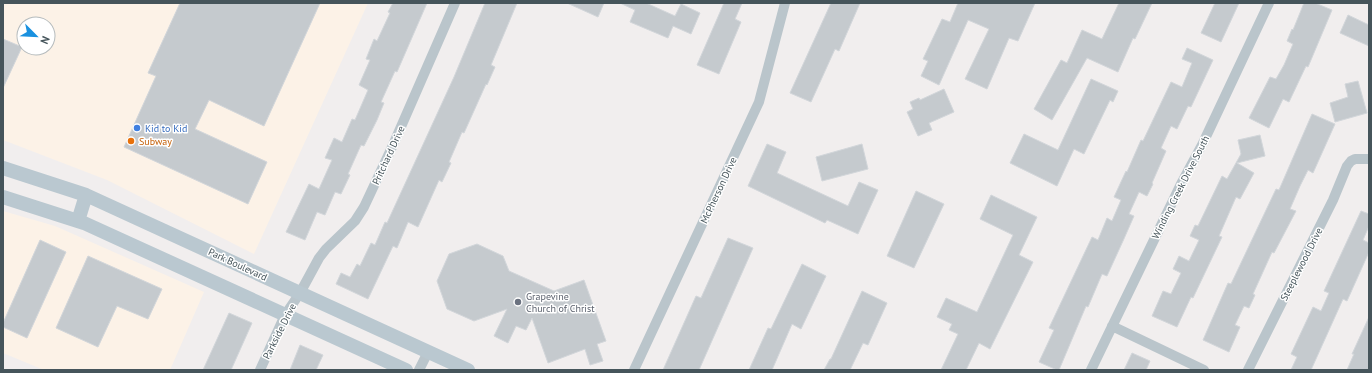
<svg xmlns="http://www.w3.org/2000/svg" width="1372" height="373" font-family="'PT Sans',sans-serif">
<rect width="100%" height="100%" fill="#f1eeee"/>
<!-- commercial -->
<path fill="#fcf2e7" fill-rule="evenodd" d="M3 3H368L254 254 107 180 3 140ZM24 24H48V48H24Z
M3 211 55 226 204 292 170 370H44L3 353Z"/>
<!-- building -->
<path fill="#c5cace" stroke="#d2d6da" d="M180 3H320L264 126 209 100 195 129 267 162 248 204 124 147 156 76 148 73Z
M393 3H427L397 72 395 71 381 102 384 103 377 120 364 146 361 145 348 174 350 175 341 194 335 192 325 215 317 212 305 240 286 232 309 184 319 189 332 160 325 158 334 138 342 142 352 119 355 120 368 90 359 85 370 60 366 59 374 39 377 41 390 13 388 12Z
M485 3H517L491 65 495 67 487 85 486 84 464 133 462 132 449 162 451 163 442 182 439 180 418 227 408 222 397 248 393 246 368 299 336 284 341 273 350 277 357 264 360 266 371 243 375 245 385 222 387 223 454 77Z
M567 3H604L598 17Z
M620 3H646L675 16 681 4 700 13 691 34 673 26 668 38 630 22 635 10Z
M724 3H742L735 19 741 22 719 74 697 65Z
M831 3H860L839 51 835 49 811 102 790 93Z
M958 3H1035L1018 41 1009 38 987 89 965 79 989 29 968 20 939 85 921 76 928 61 923 59 942 19 950 22Z
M1119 3H1152L1135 39 1133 38 1118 72 1087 58 1052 120 1034 109 1061 60 1067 63 1082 30 1102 39Z
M1215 3H1239L1221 42 1201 33Z
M1304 3H1315L1332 10 1308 67 1306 66 1289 102 1283 99 1269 128 1249 118 1270 77 1276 79 1284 65 1293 44 1287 41 1292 29 1293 30Z
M1348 15 1369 25V46L1340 33Z
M3 39 22 47 3 88Z
M1187 48 1213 60 1191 107 1188 106 1177 129 1171 126 1161 148 1166 151 1152 183 1153 184 1147 196 1139 192 1129 214 1134 216 1123 241 1107 276 1102 274 1088 307 1086 306 1059 370H1057L1039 362 1054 330 1049 328 1092 237 1098 240 1107 218 1112 221 1121 200 1114 197 1126 171 1127 172 1141 140 1143 141 1171 82 1182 87 1192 63 1182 59Z
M1091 79 1118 91 1113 102 1110 100 1084 154 1074 149 1057 186 1010 163 1024 134 1058 150Z
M1358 81 1367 113 1335 122 1330 103 1348 97 1345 84Z
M944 89 954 112 929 123 932 130 918 136 907 112 913 109 910 102 919 98 920 100Z
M1312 114 1335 124 1313 173 1308 170 1300 186 1290 209 1296 211 1274 253 1272 252 1253 294 1255 295 1249 308 1244 306 1235 325 1240 327 1229 352 1203 340 1228 283 1231 284 1276 189 1279 190Z
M1260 135 1265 156 1237 163 1254 173 1240 199 1236 197 1219 236 1222 237 1193 298 1191 297 1177 327 1152 316 1163 291 1171 294 1181 273 1173 269 1179 256 1189 261 1199 240 1190 236 1195 225 1198 226 1222 176 1227 179 1241 154 1238 140Z
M767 144 786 152 777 173 848 206 859 182 878 190 858 234 827 220 825 223 748 186Z
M862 144 868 169 822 181 816 157Z
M916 191 944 204 914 268 887 256Z
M991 195 1037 217 1019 255 1033 262 990 349 979 343 966 370H941L958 334 949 330 952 324 937 317 946 298 977 312 1013 235 980 219Z
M1361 211 1369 214V226L1363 240 1369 243V252L1347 301 1343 299 1311 370H1291L1297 357 1291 354 1313 307 1321 311 1329 293 1324 291Z
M728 238 753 248 699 370H663L696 296 701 298Z
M40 240 66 252 27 338 3 327V323Z
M477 244 503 256 509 271 554 291 584 280 606 341 597 344 603 361 590 365 585 349 548 363 532 318 526 330 516 326 508 343 494 336 507 309 474 321 447 309 437 281 449 254Z
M88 256 162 289 148 319 117 306 98 347 56 328Z
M802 264 826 276 801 329 792 324 772 370H749L768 328 771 329Z
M862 291 887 303 868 345 863 343 850 370H824L830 359H831Z
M229 313 252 323 231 370H203Z
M1369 317V370H1347L1354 354H1352Z
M300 345 323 355 316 370H290Z
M1132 353 1150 361 1146 370H1124Z"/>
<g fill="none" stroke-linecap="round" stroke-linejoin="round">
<!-- minor -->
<path stroke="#bac5cb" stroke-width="10" d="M1112 326 1204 370
M260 370 285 315 300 293 319 258 326 249 355 221 364 207 393 145 455 3
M419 370 428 352
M634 370 759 102 785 3
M1091 370 1182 182 1203 143 1269 3
M1248 370 1333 200 1347 166 1351 161 1355 159H1369"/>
<!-- secondary -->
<path stroke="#bac8d0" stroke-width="14" d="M3 168 86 195 468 370
M3 197 84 223 406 370
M78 221 86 195"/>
</g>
<!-- markers -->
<circle fill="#3f7fe0" stroke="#fff" stroke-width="1.5" cx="137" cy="128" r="4"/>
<circle fill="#e8710a" stroke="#fff" stroke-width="1.5" cx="131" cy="141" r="4"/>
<circle fill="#6b7280" stroke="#fff" stroke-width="1.5" cx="518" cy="302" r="4"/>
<g text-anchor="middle" stroke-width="3" stroke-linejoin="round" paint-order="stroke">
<!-- shop labels -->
<g font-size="10" fill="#366cbe" stroke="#fff" text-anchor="start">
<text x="145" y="132">Kid to Kid</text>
</g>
<!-- food labels -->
<g font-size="10" fill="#c56008" stroke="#fff" text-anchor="start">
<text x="139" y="145">Subway</text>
</g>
<!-- street labels -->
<g font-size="10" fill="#46555b" stroke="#fff">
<text transform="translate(388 155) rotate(-65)" y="4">Pritchard Drive</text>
<text transform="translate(1180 187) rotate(-63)" y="4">Winding Creek Drive South</text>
<text transform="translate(718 190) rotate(-65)" y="4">McPherson Drive</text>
<text transform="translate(238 264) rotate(25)" y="4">Park Boulevard</text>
<text transform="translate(1301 264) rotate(-63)" y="4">Steeplewood Drive</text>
<text transform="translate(279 331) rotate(-63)" y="4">Parkside Drive</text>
</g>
<!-- worship labels -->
<g font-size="10" fill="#5b616d" stroke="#fff" text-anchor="start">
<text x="526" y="300">Grapevine<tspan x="526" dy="12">Church of Christ</tspan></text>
</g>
</g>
<!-- border -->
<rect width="1372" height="373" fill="none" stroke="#46555b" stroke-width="8"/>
<!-- north arrow -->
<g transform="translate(36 36) rotate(114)"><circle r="19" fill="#ffffff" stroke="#b5bbbd"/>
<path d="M0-3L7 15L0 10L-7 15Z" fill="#1a91df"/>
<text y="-6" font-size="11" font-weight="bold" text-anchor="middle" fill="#46555b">N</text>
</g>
</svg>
